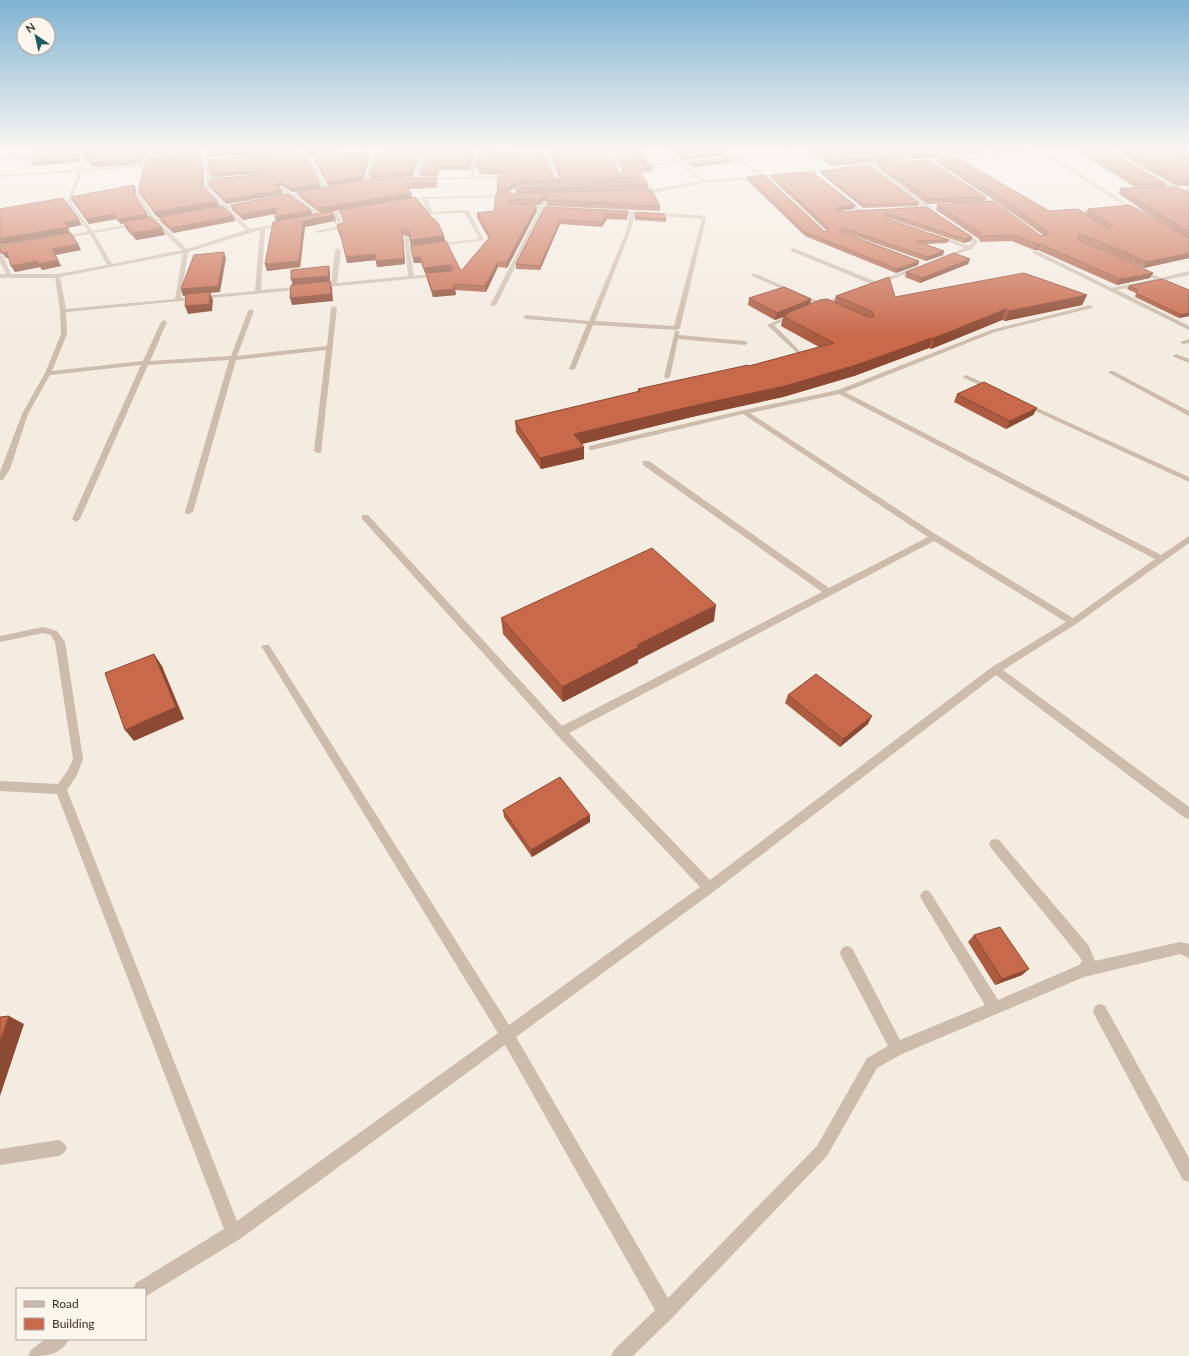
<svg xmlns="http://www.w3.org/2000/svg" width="1189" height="1356" font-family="Lato,sans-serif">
<rect width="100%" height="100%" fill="#f4ebe1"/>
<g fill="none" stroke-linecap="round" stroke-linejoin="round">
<!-- minor -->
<path fill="#cdbbac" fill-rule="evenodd" d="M0 148H6L0 151Z
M86 148H90L83 169 143 164 146 148H150L147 164H160L146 166 140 197 156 219 175 216V218L158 221 187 249 246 230 224 209 208 211V209L221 207 205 190 206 180 204 162 189 163 187 162 204 159 203 148H207L208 159 222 158 221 160 208 161 210 180 209 190 226 206 246 203V205L228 208 250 229 284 223 286 224 265 229 261 290 331 284 335 250 338 248 341 250 337 283 408 276 404 236 408 237 410 247 479 239 465 213 432 214 428 211 422 199 404 201 402 199 424 197 509 195 511 196 509 197 427 199 433 212 462 210 469 211 484 240 410 250 414 276 440 273 443 275 442 276 66 312 67 334 52 371 143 361 161 322 164 320 167 322 150 361 231 356 248 311 251 309 254 311 237 356 327 346 331 308 334 306 337 308 321 453H318L314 451 326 350 236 360 193 512 189 514H186L185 512 229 360 148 365 80 519 76 522 72 519 141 365 50 375 28 414 10 469 3 480H0V472L22 414 45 373 61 334 60 311 55 278H0V274H6L0 262V254L3 256 11 274H57L107 265 90 234 61 239 59 238 88 231 67 203 78 172 0 177V175L78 170ZM142 167 136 197 152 220 92 231 71 203 82 172ZM153 222 182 250 112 264 94 233ZM260 230 255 291 181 298 188 252ZM183 253 175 299 66 309 60 277Z
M296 148H302L294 151 312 159 327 190 323 189C313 168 307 147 279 154L277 153Z
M374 148H378L368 182 364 183Z
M424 148H428L417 179 413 180Z
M475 148H479L474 176H505L506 178 424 180 422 179 470 177Z
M606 148H610L618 166 675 162 660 148H664L679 162 731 156 719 148H723L736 156 822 148 739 158 765 175 892 162 891 164 873 166 930 206 938 214 934 215 926 209 894 210 896 208 922 206 868 167 768 177 766 178 705 183 653 193 639 194 637 192 701 181 677 164 619 168 623 177 620 178ZM734 158 760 175 706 181 682 164Z
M891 148H895L911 161 908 162Z
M1122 148H1141L1050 154 1138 211 1136 213 1045 155 915 162 913 161Z
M530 152H564L563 154H548L559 182 555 181 544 154H531Z
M46 156 47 158 0 161V159Z
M1154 176 1189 195V198L1153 178Z
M278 187H282L292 194 313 191V193L295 196 321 215 352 209 354 210 339 214 344 228 316 233V231L339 226 334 215 318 217 290 197 275 199V197L287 195 278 189Z
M973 191H977L1003 209 999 210 973 193Z
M845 198 863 210V212H859L843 200Z
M543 202 547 203 546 206 560 208 558 209H544L496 305 491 306 490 305 540 209 522 207 524 206H541Z
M1099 209 1101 211 1080 213 1085 217 1083 218 1074 212Z
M614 211 700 215 706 218 680 328 677 330 593 325 575 369 570 370 569 369 587 324 526 319 523 317 526 315 589 321 626 232 630 214 616 213ZM635 214 702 219 674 326 595 321 630 232Z
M961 230 978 241 972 249 941 259V257L965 248 934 236 938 235 969 246 973 241 959 232Z
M793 248 877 282 915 267 920 268 876 286 791 251 790 250Z
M1033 251H1037L1112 288 1155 279 1139 272V270L1141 269 1161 278 1189 271V275L1166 280 1189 290V294L1159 281 1117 290 1189 326V330L1033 253Z
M752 274H756L822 303 846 294 851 295 827 305V307L818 308 815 306 817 304 752 276Z
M1090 305 1093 307 1092 308 995 332 845 392 1161 555 1189 536V543L1076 624 1003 670 1189 807V819L1185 818 996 675 713 892 516 1037 668 1298 817 1146 867 1058 888 1046 842 958 840 953 842 948 847 946 852 948 900 1040 985 1005 922 900 920 896 922 892 926 890 930 892 998 1000 1079 965 1082 961 1079 956 991 848 989 844 991 840 995 839 999 840 1089 946 1095 961 1180 942 1189 944V958L1180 954 1084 977 902 1054 877 1068 827 1156 672 1318 633 1356H611L614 1350 655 1310 505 1045 240 1239 148 1295 145 1296V1289H133L136 1283 224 1229 57 794 0 791V781L58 784 68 770 73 759 55 642 51 635 43 633 0 642V636L43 627 57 631 65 642 83 759 77 775 67 790 237 1221 498 1033 263 649 261 647 263 645H269L509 1025 700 887 557 735 362 519V515H368L562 726 822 592 643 465V461H649L829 588 928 537 743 414 592 450H589V446L744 410 838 390 991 330ZM839 394 1155 559 1073 618 937 535 750 413ZM934 541 1066 622 992 667 710 880 569 733Z
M792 314 797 315 774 325 800 351 797 353 767 325Z
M675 331H679V335L745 341 748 343 745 345 678 339 670 377 667 379 664 377Z
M1189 339V343L1183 344 1180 342Z
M1176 354 1189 359V363L1174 357 1173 356Z
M1109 371H1113L1189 411V416L1109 373Z
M966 375 995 388 996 389 991 390 964 378 963 377Z
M1024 402 1189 477V482L1022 405V403Z
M1100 1004 1105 1006 1189 1158V1182L1183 1180 1095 1016 1093 1011 1095 1006Z
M59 1140 64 1143 67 1148 64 1153 59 1156 0 1165V1149Z
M45 1339H69C61 1356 45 1356 28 1356L31 1350Z"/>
</g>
<!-- wall -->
<path fill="#ac5a40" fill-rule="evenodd" d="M202 148V159H201L203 164 204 187 219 206 233 216 235 221 173 233 161 222 159 217H157L142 197 139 191 192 159 149 162Z
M298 148H339L341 153 370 156 363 180 328 186 313 158 299 150Z
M475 148 470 170H439L438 176H420V173Z
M480 148H605V149L480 152Z
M611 148H639L647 162 619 164Z
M666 148H718L724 152V155L683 160Z
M801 148H896L904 155 903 160 832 166 807 151V148Z
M897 148H935L940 158 911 159Z
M936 148H984L982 153 945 155Z
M984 148H1110L992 153Z
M1118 148H1189V186H1176L1116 152Z
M550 151 619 175 623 174 621 169V165L653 168V172L640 173 648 185V190L660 206V211L547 206V202L543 201 540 205H528L536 206 537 211 507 268 498 267 486 292 455 290 456 295 433 297 427 279 426 273 451 271 425 273 421 263H414L409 237 403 235 405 264 377 267 376 260 347 263 343 243 338 231 337 225 344 223 340 210 332 212 335 219 337 225 334 221 305 227 300 267 267 271 265 264 276 222 275 217V214L243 220 232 210 231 205 311 210 312 214 320 213 299 197 297 192 311 189 292 192 281 186 278 188 283 194 226 204 211 189 209 186 255 174 211 177 210 174 208 160 320 184 321 188 437 182 436 188 408 189 411 193 412 198 430 214 431 218 445 241 461 271 489 239 477 218V213L494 211 497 193V189L503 175 479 174V170H477L476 166 479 153 558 179 559 177 550 155ZM634 182 515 189 516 193H510V191L517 186 635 182Z
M1083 151 1166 184 1165 187 1136 188 1082 154Z
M938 158 1049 211 1085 214 1088 209 1167 226 1140 209H1141L1118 193 1121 188 1186 192 1189 187V258L1144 268 1082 241 1153 273 1150 278 1117 285 1038 250H1034L1012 241 980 242 979 239 936 210 937 205 1041 236 1043 235 997 202 937 163Z
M690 162H734L693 167 690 165Z
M878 163 986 197 984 202 927 204 877 167Z
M841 168 919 203 918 206 863 208 821 174V171L840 170Z
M772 175 855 205 854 209 838 211 837 212 926 207 972 237 971 241 964 243 885 217V218L949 240 947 243 925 244 944 251 943 255 926 261 840 231 919 261 918 265 896 273 805 236 747 180 748 177 825 232 826 230 771 178Z
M134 185 136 190 135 196 149 217 165 235 136 240 126 229 124 224H121L116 219 89 224 73 202 71 197Z
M545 207 628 211V215L627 220 607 219 602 227 560 224 540 270 516 269V264Z
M635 217 666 219V222L635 220Z
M78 244 81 250 55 255 61 266 42 270 40 267 15 272 9 258H6L4 255 0 253V246Z
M970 259 968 264 920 283 905 277 906 272Z
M1162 279 1189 316 1179 318 1135 297 1136 293 1127 289 1129 286Z
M1087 295 1082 305 1005 321 1002 320 931 349 929 348 854 376 783 397 696 416 581 444 584 447V459L541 469 516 432 515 421 638 392V389L749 366 819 347 781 326 783 317 775 320 748 305 749 298 811 299 810 304 834 303 836 296 895 297Z
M957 394 1037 408 1033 415 1006 429 954 402Z
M501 618 714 621 638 660V663L563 702 503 634Z
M788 695 868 724 840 747 785 703Z
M503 810 590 815V822L532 857 504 817Z
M974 935 1022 975 995 985 968 942Z"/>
<!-- shaded-wall -->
<path fill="#8c4a34" d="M79 148H85L83 152 37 155 35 151Z
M143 148H146L142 164 92 167 90 163Z
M202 148V159H201L203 164 204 191 202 186 201 159 149 162 147 158Z
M270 148H287L286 149 263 154 209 157 208 153Z
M422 148H423L412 177 371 179 370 176Z
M474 148H475L470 170 469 166Z
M369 152 370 156 363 180 328 186 327 182Z
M724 152V155L683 160V157Z
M941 153 940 158 911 159 913 155Z
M80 154 81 157 79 162 32 166 31 163Z
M904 155 903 160 832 166 833 161Z
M90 157 91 161 87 162 85 158Z
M647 159V162L619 164V161Z
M735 160 734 162 693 167V164Z
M254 171 255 174 211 177 210 174Z
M436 177 437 182 436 188 435 184Z
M280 182 281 186 277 189 275 185Z
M517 182V186L510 191V187Z
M320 184 321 188 292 192 291 188Z
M134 185 136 190 135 198 133 193Z
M282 190 283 194 226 204 225 200Z
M411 193 412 198 321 213 320 208Z
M543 195V201L540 205V200Z
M512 199V205L510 207 509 201Z
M217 201 219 206 157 217 154 212Z
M855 205 854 209 838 211 834 214 835 210 839 207Z
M536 206 537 211 507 268V262Z
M276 208 278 213 243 220 241 215Z
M311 210 312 215 276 222 275 217Z
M114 214 116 219 89 224 86 219Z
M147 214 149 219 123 222 124 224H121L119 219Z
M607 214V219L602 227V222Z
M333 215 334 221 305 227 300 267 267 271 265 264 303 221Z
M233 216 235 221 173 233 171 228Z
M79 220 82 225 68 228 70 233 0 245V239L65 222Z
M560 220V224L540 270V266Z
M162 228 165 235 136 240 134 233Z
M402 229 405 264 377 267 376 261Z
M444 236 445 241 411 245 410 240Z
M972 237 971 241 964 243 965 239Z
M78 244 81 250 55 255 52 249Z
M1037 244H1040L1038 250H1034Z
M944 251 943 255 926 261 927 257Z
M7 252 10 258H6L3 253Z
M224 252 226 258 220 292 210 293 213 300 212 311 188 314 185 306 210 293 183 296 181 289Z
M1189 253V258L1144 268 1147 262Z
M375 254 376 260 347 263 346 257Z
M420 257 421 263H414L413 258Z
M970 259 968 264 920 283 922 278Z
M58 260 61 266 42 270 40 267 15 272 11 266 37 261Z
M919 261 918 265 896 273 897 269Z
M498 262V267L486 292 485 286Z
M450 265 451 271 425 273 424 268Z
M329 266 330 273V283L293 286 291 279Z
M1153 273 1150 278 1117 285 1120 279Z
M330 281 332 288 333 301 292 305 290 298Z
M455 289 456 295 433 297 432 291Z
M1087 295 1082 305 1005 321 1009 311Z
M811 299 810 306 787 315 785 314 784 316H783V317L775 320 777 313Z
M1006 309 1002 320 931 349 934 338Z
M1189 313V316L1179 318 1181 315Z
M932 338 929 348 854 376 783 397 696 416 574 446V434Z
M1037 408 1033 415 1006 429 1010 421Z
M584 447V459L541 469 540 458Z
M716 605 714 621 638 660V663L563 702 562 687 637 645Z
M154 654 162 666 184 719 134 741 125 730Z
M872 716 868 724 840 747 843 739Z
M590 815V822L532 857 531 850Z
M1029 969 1022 975 995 985 1002 979Z
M9 1016 24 1024 0 1096V1042Z"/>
<!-- building -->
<path fill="#c8694b" stroke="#8c4a34" d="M36 148H79L35 151Z
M89 148H143L140 160 90 163V157L85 158Z
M149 148H201V155L147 158Z
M207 148H270L262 150 208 153Z
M300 148H339L341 153 369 152 362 176 327 182 312 154Z
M385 148H422L411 173 370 176 377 153H384Z
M428 148H474L469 166H438L437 173H420Z
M480 148H521L479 149Z
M612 148H639L647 159 619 161Z
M671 148H718L724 152 683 157Z
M810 148H896L904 155 833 161Z
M904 148H935L941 153 913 155Z
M944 148H984L947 150Z
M1119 148H1167L1189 159V181H1179Z
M1177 148H1189V154Z
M289 149 307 158 320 184 291 188 280 182 275 185 282 190 225 200 209 186 210 179 256 175 257 173 254 171 210 174 208 160 262 155Z
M607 150 619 175 624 173 621 165 650 163 653 168 638 169 648 185 515 189 518 187 634 182 638 179 636 177 517 182 510 187V189H497L498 176 507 175 506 171 479 170V166H476L479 153 543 152 553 177 558 179 560 176 550 151Z
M1107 150 1166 184H1138L1083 151Z
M80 154 78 159 31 163 33 157Z
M731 157 735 160 693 164 690 162Z
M956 157 1049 211 1078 209 1108 229 1113 226 1088 209 1130 205 1189 238V253L1147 262 1084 235H1078L1079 240 1153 273 1120 279 1040 244H1037L1014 235 981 236V233L937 205 994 201 1041 236 1048 234 1047 231 999 196 938 158Z
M201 159 202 186 217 201 154 212 139 191 145 163Z
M928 160 986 197 929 199 878 163Z
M868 165 919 203 864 205 821 171 844 170 841 168Z
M812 172 855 205 839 207 835 210 837 212 926 207 972 237 965 239 886 213 884 214 885 218 949 240 916 241 944 251 927 257 840 227V232L919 261 897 269 805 232 748 177 764 175 825 232 828 229V227L772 175Z
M436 177 435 184H404L411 193 320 208 297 192 365 180Z
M134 185 133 193 147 214 119 219 114 214 86 219 71 197Z
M1177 187 1189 193V232L1143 204H1144L1121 188Z
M651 189 660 206 547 200 548 197 543 195 540 200 512 199 509 201 510 203 536 206 507 262H498L485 286 453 284 455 289 432 291 426 273 452 271 454 267 450 265 424 268 420 257 413 258 411 246 446 241 461 271 490 237 477 213 494 211 496 194Z
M288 194 311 210 275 217 276 208 241 215 231 205Z
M415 197 430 214V218H433L438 223 444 236 410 240 409 231 402 229 404 258 376 261 375 254 346 257 341 237 337 225 344 223 340 210Z
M63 198 79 220 65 222 68 227 0 239V209Z
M222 206 233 216 171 228 159 217Z
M545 207 628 211 627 215 607 214 602 222 560 220 540 266 516 264Z
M332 211 335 219 333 215 303 221 299 261 265 264 273 222Z
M636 212 664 214 666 219 635 217Z
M151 217 162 228 134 233 123 222Z
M71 233 78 244 52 249 58 260 39 264 37 261 11 266 7 252 3 253 0 249V246Z
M224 252 218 286 181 289 194 255Z
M954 253 970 259 922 278 906 272Z
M329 266 328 276 291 279V270Z
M1024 273 1087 295 1009 311 1006 309 934 338H932L856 365 785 386 697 405 574 434 584 447 540 458 515 421 640 391 638 389 748 365 749 366 834 343 783 316 787 315 785 314 820 300 827 299 868 317H873L874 316 873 312 836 296 889 277 895 297Z
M1162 279 1189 290V313L1181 315 1136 293 1138 290 1129 286Z
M330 281 331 294 290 298 291 285Z
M784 287 811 299 777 313 749 298Z
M210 292 209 304 185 306 186 294Z
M984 382 1037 408 1010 421 957 394Z
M652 548 716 605 637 645 639 647 562 687 501 618Z
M154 654 176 707 125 730 105 673Z
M816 674 872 716 843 739 788 695Z
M560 777 590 815 531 850 503 810Z
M1000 927 1029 969 1002 979 974 935Z
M9 1016 0 1042V1017Z"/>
<!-- sky -->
<linearGradient id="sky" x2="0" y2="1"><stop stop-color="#7eb2d2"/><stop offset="0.44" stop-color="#faf6f2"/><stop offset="1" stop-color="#faf6f2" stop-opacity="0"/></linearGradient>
<rect width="1189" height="338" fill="url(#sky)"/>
<!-- legend -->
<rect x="16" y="1288" width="130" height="52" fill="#fbf5ee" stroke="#aea6a0"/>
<rect x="24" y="1301" width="20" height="6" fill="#cdbbac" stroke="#aea6a0"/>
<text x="52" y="1308" font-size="12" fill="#3b302b">Road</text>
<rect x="24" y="1318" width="20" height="12" fill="#c8694b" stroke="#aea6a0"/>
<text x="52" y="1328" font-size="12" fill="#3b302b">Building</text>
<!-- north arrow -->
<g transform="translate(36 36) rotate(326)"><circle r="19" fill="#fbf5ee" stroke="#aea6a0"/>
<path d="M0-3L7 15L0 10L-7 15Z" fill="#1f5a5e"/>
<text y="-6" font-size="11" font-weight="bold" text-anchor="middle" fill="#3b302b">N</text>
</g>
</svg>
